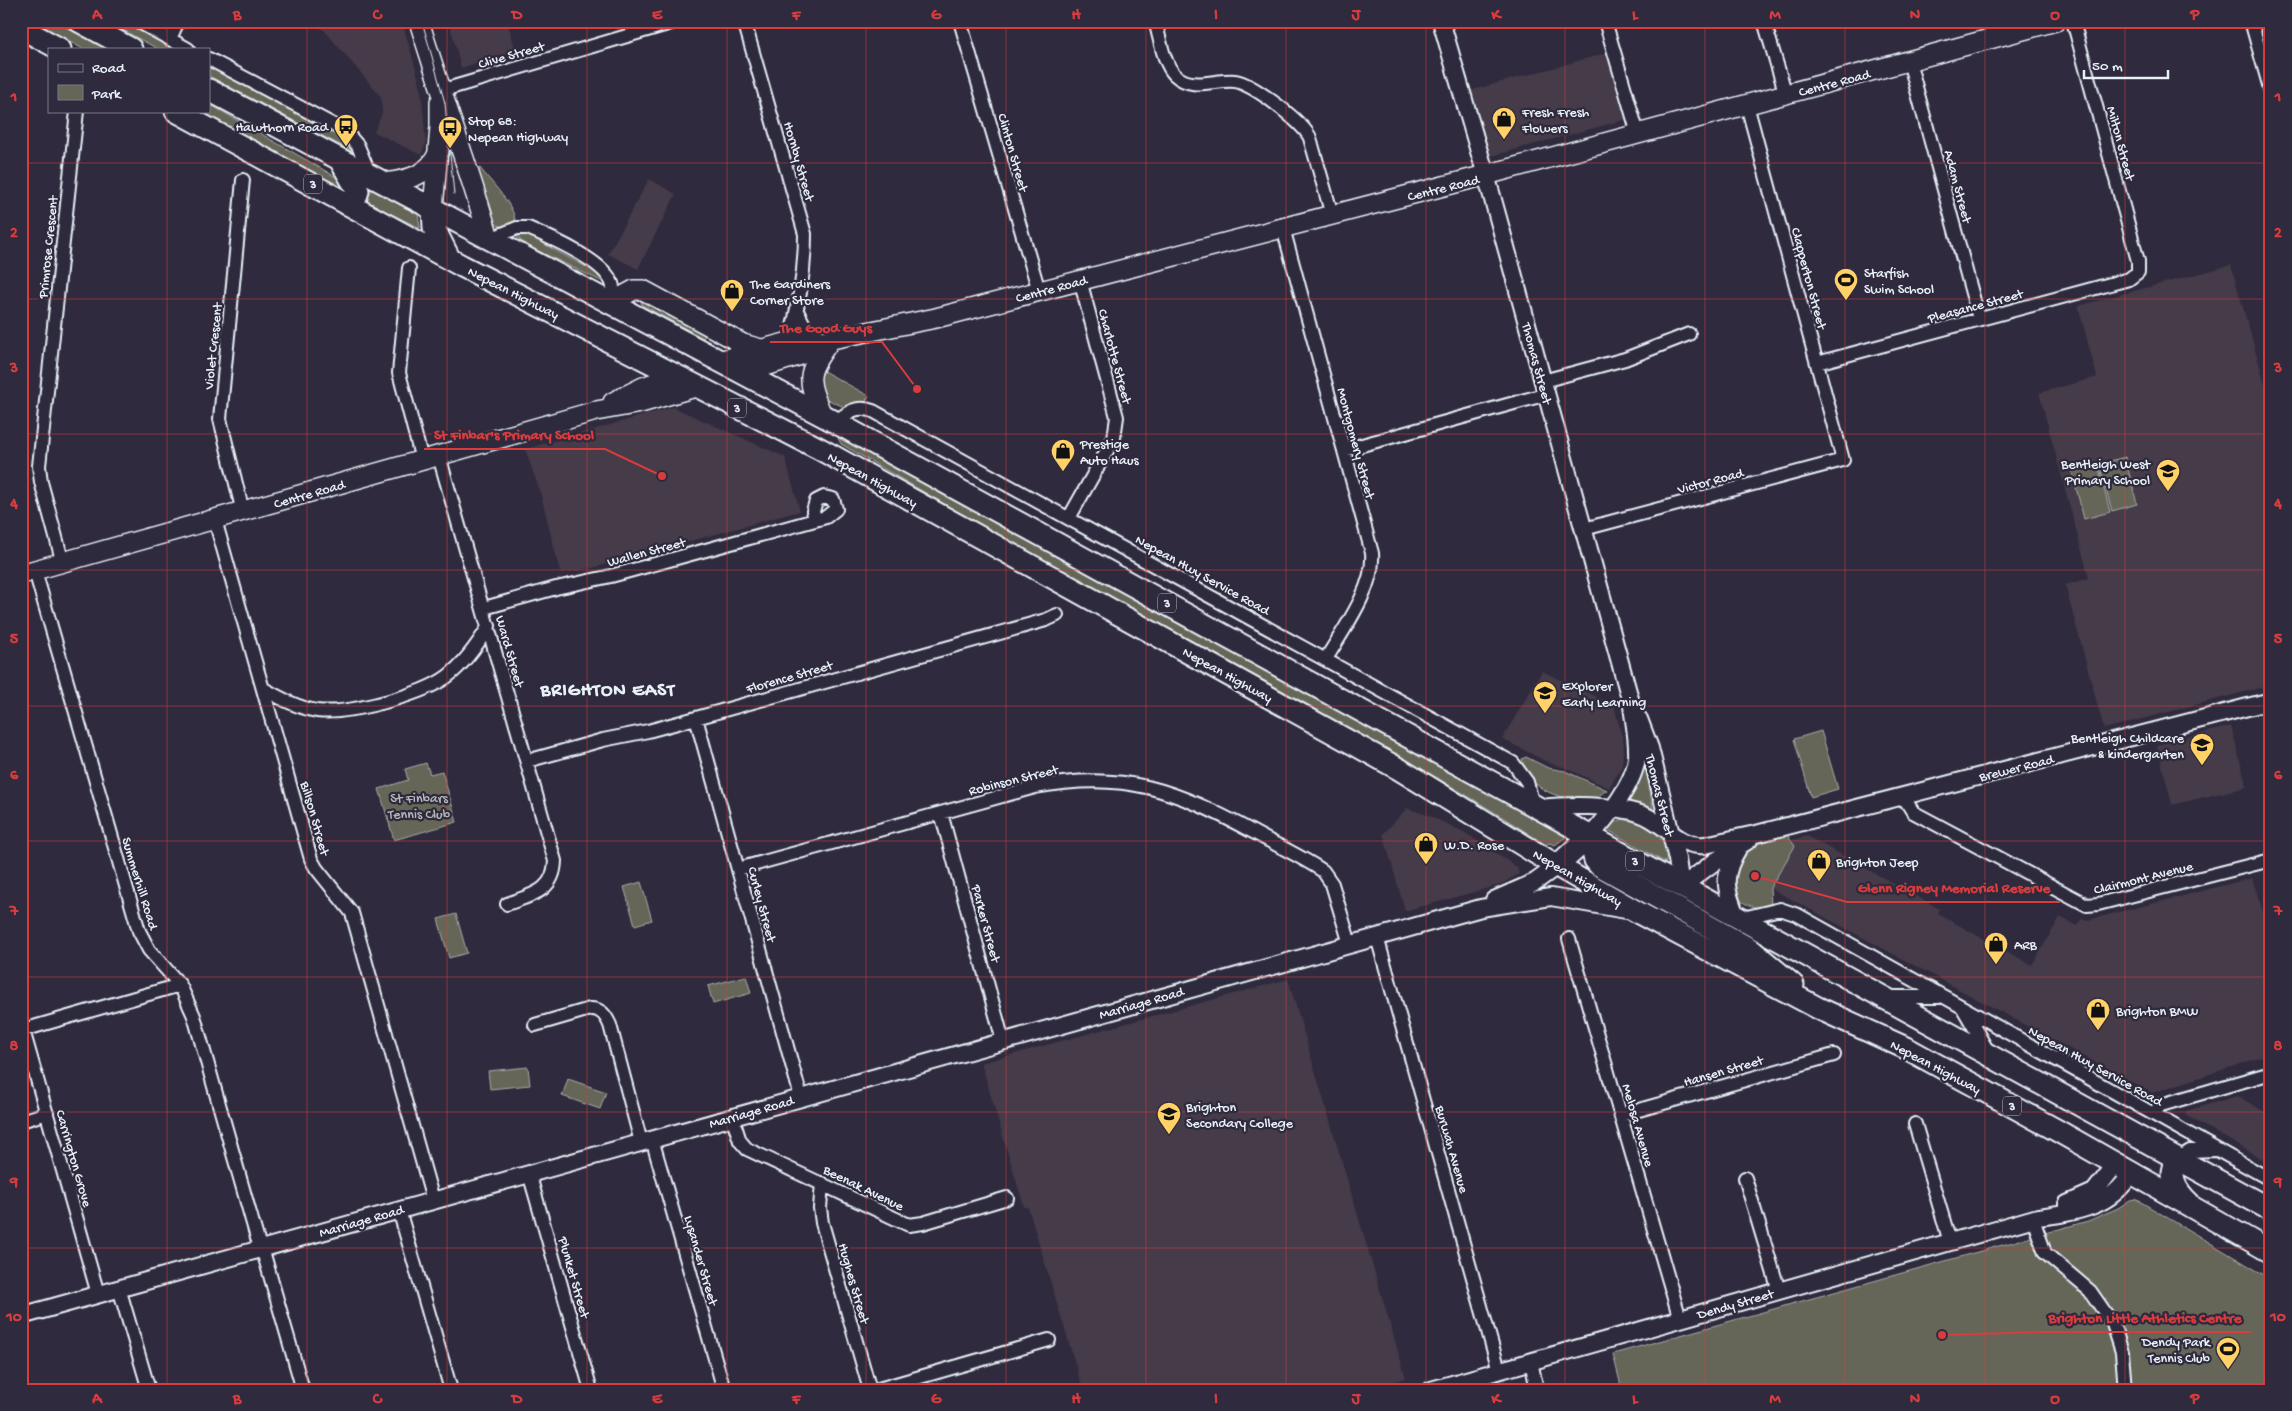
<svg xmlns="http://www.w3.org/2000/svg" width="2292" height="1411" font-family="'Gochi Hand',sans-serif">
<rect width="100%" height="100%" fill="#2f2a3d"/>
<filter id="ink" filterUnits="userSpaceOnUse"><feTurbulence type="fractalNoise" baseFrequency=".02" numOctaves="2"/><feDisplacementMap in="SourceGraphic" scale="10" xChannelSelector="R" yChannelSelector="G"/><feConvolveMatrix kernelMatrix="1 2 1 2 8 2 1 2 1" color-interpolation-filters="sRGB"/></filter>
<g filter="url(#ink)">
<!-- built -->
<path fill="#443a48" d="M312 21H402L421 87 426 144 421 155 374 132 382 113 381 97 324 30 308 22Z
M449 21H507L516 51 461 68Z
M1610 52 1628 119 1488 157 1469 91Z
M649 179 676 194 638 269 608 254Z
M2231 265 2271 405V685L2104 729 2065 585 2089 578 2039 393 2097 377 2078 306Z
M673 407 785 457 800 511 593 568 560 573 541 495 525 449Z
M1542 671 1614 705 1624 744 1622 766 1609 788 1566 768 1549 763 1502 739Z
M2231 726 2247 787 2172 805 2157 745Z
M1407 808 1430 816 1464 832 1517 867 1519 874 1500 885 1405 911 1383 834Z
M1807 836 1940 909 1938 914 2032 965 2060 917 2077 926 2082 918 2088 920 2252 878 2271 936V1054L2152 1093 1770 888 1795 846 1792 840Z
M1288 979 1406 1378 1365 1390H1083L1028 1207H1024L981 1063Z
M2237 1096 2271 1115V1164L2185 1115 2186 1111Z"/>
<!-- green -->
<path fill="#666658" stroke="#a7aca8" d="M32 21H54L106 49H83Z
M106 21H126L179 49H158Z
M209 64 337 131 350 142 357 154 209 76Z
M209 104 343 181 350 193 200 111H209Z
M480 168C490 181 516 207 515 222 510 224 505 227 500 226 487 223 479 183 475 170Z
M367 187 418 214 420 228 363 200Z
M527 235 592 270 609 285 528 246 515 236Z
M640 299 708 333 703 338 642 305Z
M818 368 869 396 865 402 844 407 822 397Z
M837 436 861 447 1151 609 1405 746 1566 837 1555 845 1549 843 1546 845C1445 778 1337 723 1231 665 1100 594 970 519 841 444Z
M2125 457 2137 504 2112 511 2099 464Z
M2098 465 2110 512 2084 519 2072 472Z
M1821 731 1838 789 1811 797 1794 739Z
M1526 757 1548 768 1565 771 1607 790 1591 801C1562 799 1529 793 1522 759Z
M426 763 430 774 442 771 457 822 394 840 379 789 408 780 405 769Z
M1642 767 1646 768 1653 809 1624 802Z
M1623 819C1646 819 1670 838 1666 863L1608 830 1612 824Z
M1787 835 1795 846 1770 888 1771 904C1762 911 1744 906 1737 897 1734 894 1733 889 1731 885L1740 858 1749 850 1760 843Z
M641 882 652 920 635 925 624 887Z
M456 914 467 953 449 958 438 919Z
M746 976 751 993 713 1004 708 986Z
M528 1067 530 1085 490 1089 488 1071Z
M568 1079 606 1092 600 1109 562 1096Z
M2136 1199 2271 1279V1390H1622L1613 1354 2088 1221 2118 1208 2130 1200Z"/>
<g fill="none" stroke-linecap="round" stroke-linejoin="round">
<defs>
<path id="minor" d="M137 21 188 49
M744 21 805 234C805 271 799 306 789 342
M960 21 1039 291
M1155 21C1160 38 1163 63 1175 75 1192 91 1215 79 1235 81 1252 83 1304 123 1310 138L1332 215
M1605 21 1638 134
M1764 21 1786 95
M2251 21 2271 92
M170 39 178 21
M209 59 345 131 358 146 370 175
M1909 61 1979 319
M440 91 678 21
M1283 228 1372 553C1375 587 1343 630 1326 659
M490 239 517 228H528C549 237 610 263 613 287 614 292 611 298 609 302
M409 268 399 373 422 460
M798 313 807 330 823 338
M1817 363 2129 279 2138 272V261L2073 21
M1543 381 1625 359 1689 334
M835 422C848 412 857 405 873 411L1513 763 1527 782 1533 805
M1344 450 1547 394
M439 456 555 861C554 892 531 895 507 904
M243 512 220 419 243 180
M1069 518 1114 438 1117 417 1080 280
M215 520 311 859 316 868 352 913 433 1200
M1584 529 1843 460 1747 105
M63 563 41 482 39 466 77 111
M35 571 139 931 149 950 180 985 194 1016 257 1238 265 1258 303 1390
M484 608 556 588 611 576 826 517 836 509 833 499 824 497 816 501 813 511 815 519
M264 689C280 698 298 708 317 711 347 715 423 695 448 676 465 663 478 644 489 626
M696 718 801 1097
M527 761 603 740 648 731 696 718 1046 620 1057 615
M1903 796 1913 812 2087 905 2098 904 2271 860
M941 813 1003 1041
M738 869 1035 787C1125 770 1175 790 1253 832 1276 845 1301 856 1323 871L1332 884 1350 944
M1739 919 1780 909 1798 915 2271 1180
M1377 937 1499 1370
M1569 939 1680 1319
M1889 997H1939
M1964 1010 1989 1053
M21 1023 98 1294
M535 1025 590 1009C601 1008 606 1016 610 1025L641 1142
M23 1030 180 985
M2153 1114 2161 1105 2271 1073
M1621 1115 1834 1055
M732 1116 740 1141 747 1149 909 1225 923 1223 1007 1198
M21 1121 47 1113
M1915 1124 1950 1242
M652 1139 724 1390
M2178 1159 2190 1151 2215 1150
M529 1173 591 1390
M1745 1178 1779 1291
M822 1183 820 1208 822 1223 870 1390
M399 1210 451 1390
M2033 1219 2045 1253 2090 1291 2113 1324 2122 1352 2125 1390
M119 1288 149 1390
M1531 1361 1537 1390
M875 1390 1049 1340"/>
<path id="tertiary" d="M1441 21 1492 196 1632 706C1634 722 1638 740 1637 757 1635 782 1607 819 1589 837
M1639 719 1650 748 1677 859 1681 887
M1538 808C1568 805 1612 804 1641 814 1665 822 1678 848 1705 845L1760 833 2271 701
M1681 887 1717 860 1749 840
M1494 900 1535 882 1557 866
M1737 918C1725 887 1721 877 1739 847
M2067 1204 2094 1192 2116 1164
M21 1316 1481 908 1551 897 1626 910
M1431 1390 2038 1217C2075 1212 2111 1208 2131 1173"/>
<path id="secondary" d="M419 21C441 94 468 165 489 238
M384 183C408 180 429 176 439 151
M433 209 440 127V102
M610 303 634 290H643L743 344 761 349
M719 361 789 342 827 340 936 318 1486 175 2056 21
M743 373 798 356 826 341
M613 402 643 387 674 376
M822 415C807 379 805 375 829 342
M21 574 596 411 641 403 696 387"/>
<path id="trunk" d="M79 21 131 49
M21 28 60 49
M209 90 835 422 2271 1210
M176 111 462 266 820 449 1399 769 1557 866 1639 913 1818 1008 1908 1049 2058 1131 2271 1252
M340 160 358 191 356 197 347 204
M433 209 434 228 449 258
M1589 837 1595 860 1599 865 1750 949 1793 985
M1557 866 1589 837
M2178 1159C2167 1176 2176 1191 2189 1203"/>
</defs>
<!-- minor casing -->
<use href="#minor" stroke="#e8f1f8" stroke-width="16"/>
<!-- tertiary casing -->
<use href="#tertiary" stroke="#e8f1f8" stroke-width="20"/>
<!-- secondary casing -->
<use href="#secondary" stroke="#e8f1f8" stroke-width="22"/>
<!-- trunk casing -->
<use href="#trunk" stroke="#e8f1f8" stroke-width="25"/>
<!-- minor -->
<use href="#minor" stroke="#2f2a3d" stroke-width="12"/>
<!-- tertiary -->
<use href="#tertiary" stroke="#2f2a3d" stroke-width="16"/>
<!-- secondary -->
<use href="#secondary" stroke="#2f2a3d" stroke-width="19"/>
<!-- trunk -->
<use href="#trunk" stroke="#2f2a3d" stroke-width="21"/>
<!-- tram -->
<path stroke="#e8f1f8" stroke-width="1" d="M422 21 445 103 454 194"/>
</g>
</g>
<!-- grid -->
<path fill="none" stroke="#d83c3d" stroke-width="1" stroke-opacity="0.55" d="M167 21V49M307 21V1390M447 21V1390M587 21V1390M727 21V1390M866 21V1390M1006 21V1390M1146 21V1390M1286 21V1390M1426 21V1390M1565 21V1390M1705 21V1390M1845 21V1390M1985 21V1390M2125 21V1390M167 111V1390M21 163H2271M21 299H2271M21 434H2271M21 570H2271M21 706H2271M21 841H2271M21 977H2271M21 1112H2271M21 1248H2271"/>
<!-- icons -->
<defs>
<symbol id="shop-pin" viewBox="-11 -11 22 30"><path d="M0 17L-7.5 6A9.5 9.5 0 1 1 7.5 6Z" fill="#ffd166" stroke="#2f2a3d"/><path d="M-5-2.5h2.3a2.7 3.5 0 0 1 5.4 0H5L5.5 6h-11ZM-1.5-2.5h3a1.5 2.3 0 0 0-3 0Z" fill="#111"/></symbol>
<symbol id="bus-pin" viewBox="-11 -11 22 30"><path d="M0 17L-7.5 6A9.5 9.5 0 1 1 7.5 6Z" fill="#ffd166" stroke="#2f2a3d"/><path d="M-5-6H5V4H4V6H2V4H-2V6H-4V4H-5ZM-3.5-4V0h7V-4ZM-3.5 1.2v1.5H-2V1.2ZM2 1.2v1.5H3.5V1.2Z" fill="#111"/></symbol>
<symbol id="stadium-pin" viewBox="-11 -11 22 30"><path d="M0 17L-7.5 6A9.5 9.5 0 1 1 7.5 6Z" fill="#ffd166" stroke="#2f2a3d"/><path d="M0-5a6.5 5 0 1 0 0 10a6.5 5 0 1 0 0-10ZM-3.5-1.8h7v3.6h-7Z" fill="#111"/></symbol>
<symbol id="school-pin" viewBox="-11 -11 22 30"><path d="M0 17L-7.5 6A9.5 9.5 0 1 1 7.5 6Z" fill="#ffd166" stroke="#2f2a3d"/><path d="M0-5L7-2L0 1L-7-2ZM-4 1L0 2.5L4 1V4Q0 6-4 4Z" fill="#111"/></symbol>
</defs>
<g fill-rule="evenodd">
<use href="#shop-pin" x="1490" y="105" width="28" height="38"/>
<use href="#bus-pin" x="332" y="112" width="28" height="38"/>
<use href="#bus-pin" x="436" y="114" width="28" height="38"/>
<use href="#stadium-pin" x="1832" y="266" width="28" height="38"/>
<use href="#shop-pin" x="718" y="277" width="28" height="38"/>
<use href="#shop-pin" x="1049" y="437" width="28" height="38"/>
<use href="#school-pin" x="2154" y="457" width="28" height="38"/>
<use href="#school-pin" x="1531" y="679" width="28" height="38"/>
<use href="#school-pin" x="2188" y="731" width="28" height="38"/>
<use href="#shop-pin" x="1412" y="830" width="28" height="38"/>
<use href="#shop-pin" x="1805" y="847" width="28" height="38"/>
<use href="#shop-pin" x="1982" y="930" width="28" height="38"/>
<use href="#shop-pin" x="2084" y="996" width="28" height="38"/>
<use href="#school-pin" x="1155" y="1100" width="28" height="38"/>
<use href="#stadium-pin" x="2214" y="1335" width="28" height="38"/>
</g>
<g text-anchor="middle" stroke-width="4.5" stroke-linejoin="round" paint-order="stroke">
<!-- shield labels -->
<g fill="#2f2a3d" stroke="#b0b5c0" stroke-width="1">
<rect x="304" y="174.5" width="18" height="19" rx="4"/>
<rect x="728" y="398.5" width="18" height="19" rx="4"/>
<rect x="1158" y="593.5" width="18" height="19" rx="4"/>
<rect x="1626" y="851.5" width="18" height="19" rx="4"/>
<rect x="2003" y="1096.5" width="18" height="19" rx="4"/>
</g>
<g font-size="12" font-weight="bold" fill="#e8f1f8">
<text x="313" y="188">3</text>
<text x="737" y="412">3</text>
<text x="1167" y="607">3</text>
<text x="1635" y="865">3</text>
<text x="2012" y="1110">3</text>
</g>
<!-- street labels -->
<g font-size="14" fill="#e8f1f8" stroke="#2f2a3d">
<text transform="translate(511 54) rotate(-16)" y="5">Clive Street</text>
<text transform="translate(1834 82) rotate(-15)" y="5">Centre Road</text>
<text transform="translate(2122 143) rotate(75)" y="5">Milton Street</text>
<text transform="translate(1014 152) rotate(74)" y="5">Clinton Street</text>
<text transform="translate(800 161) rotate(74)" y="5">Hornby Street</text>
<text transform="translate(1959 186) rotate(75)" y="5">Adam Street</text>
<text transform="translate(1443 187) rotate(-14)" y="5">Centre Road</text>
<text transform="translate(47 247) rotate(-84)" y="5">Primrose Crescent</text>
<text transform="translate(1810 278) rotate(75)" y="5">Clapperton Street</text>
<text transform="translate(1051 288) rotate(-15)" y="5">Centre Road</text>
<text transform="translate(514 292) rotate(27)" y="5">Nepean Highway</text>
<text transform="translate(1975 305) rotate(-15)" y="5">Pleasance Street</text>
<text transform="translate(212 346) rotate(-84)" y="5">Violet Crescent</text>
<text transform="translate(1116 356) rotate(75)" y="5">Charlotte Street</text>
<text transform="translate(1538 363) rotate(75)" y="5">Thomas Street</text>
<text transform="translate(1357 443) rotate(75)" y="5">Montgomery Street</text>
<text transform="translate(873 479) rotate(29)" y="5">Nepean Highway</text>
<text transform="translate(1710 480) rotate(-15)" y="5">Victor Road</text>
<text transform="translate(309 493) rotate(-16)" y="5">Centre Road</text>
<text transform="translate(646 551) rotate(-15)" y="5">Wallen Street</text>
<text transform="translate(1203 574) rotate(29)" y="5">Nepean Hwy Service Road</text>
<text transform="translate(511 651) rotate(74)" y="5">Ward Street</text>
<text transform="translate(1228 674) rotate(29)" y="5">Nepean Highway</text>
<text transform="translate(789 676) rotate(-16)" y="5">Florence Street</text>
<text transform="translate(2016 767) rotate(-14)" y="5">Brewer Road</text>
<text transform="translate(1013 779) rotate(-14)" y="5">Robinson Street</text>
<text transform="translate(1661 795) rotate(76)" y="5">Thomas Street</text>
<text transform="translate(316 818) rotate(74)" y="5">Billson Street</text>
<text transform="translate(1578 877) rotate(30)" y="5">Nepean Highway</text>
<text transform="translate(2143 877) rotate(-14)" y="5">Clairmont Avenue</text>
<text transform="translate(141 883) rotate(73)" y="5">Summerhill Road</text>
<text transform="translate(763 904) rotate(75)" y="5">Curley Street</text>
<text transform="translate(987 923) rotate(75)" y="5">Parker Street</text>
<text transform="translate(1141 1002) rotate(-16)" y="5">Marriage Road</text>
<text transform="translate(2096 1065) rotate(29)" y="5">Nepean Hwy Service Road</text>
<text transform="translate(1936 1066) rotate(28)" y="5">Nepean Highway</text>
<text transform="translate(1723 1070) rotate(-16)" y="5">Hansen Street</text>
<text transform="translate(751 1111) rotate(-16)" y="5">Marriage Road</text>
<text transform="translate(1639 1125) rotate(74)" y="5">Melosa Avenue</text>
<text transform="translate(1453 1149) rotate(74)" y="5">Burwah Avenue</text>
<text transform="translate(75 1158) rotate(74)" y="5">Carrington Grove</text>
<text transform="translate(864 1187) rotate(26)" y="5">Beenak Avenue</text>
<text transform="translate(361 1220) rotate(-16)" y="5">Marriage Road</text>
<text transform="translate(702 1260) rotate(74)" y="5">Lysander Street</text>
<text transform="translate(575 1277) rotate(74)" y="5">Plunket Street</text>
<text transform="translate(855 1283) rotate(74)" y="5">Hughes Street</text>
<text transform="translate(1735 1303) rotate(-16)" y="5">Dendy Street</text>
</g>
<!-- poi labels -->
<g font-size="14" fill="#e8f1f8" stroke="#2f2a3d" text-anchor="start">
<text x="1522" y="116">Fresh Fresh<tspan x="1522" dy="16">Flowers</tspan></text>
<text x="468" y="125">Stop 68:<tspan x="468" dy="16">Nepean Highway</tspan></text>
<text x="328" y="131" text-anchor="end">Hawthorn Road</text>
<text x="1864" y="277">Starfish<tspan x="1864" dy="16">Swim School</tspan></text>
<text x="750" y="288">The Gardiners<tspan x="750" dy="16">Corner Store</tspan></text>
<text x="1080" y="448">Prestige<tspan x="1080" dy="16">Auto Haus</tspan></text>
<text x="2150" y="468" text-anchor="end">Bentleigh West<tspan x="2150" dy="16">Primary School</tspan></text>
<text x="1562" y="690">Explorer<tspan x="1562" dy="16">Early Learning</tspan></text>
<text x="2184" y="742" text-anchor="end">Bentleigh Childcare<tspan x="2184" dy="16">&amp; kindergarten</tspan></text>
<text x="1444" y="849">W.D. Rose</text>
<text x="1836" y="866">Brighton Jeep</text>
<text x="2014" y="949">ARB</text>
<text x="2116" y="1015">Brighton BMW</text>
<text x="1186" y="1111">Brighton<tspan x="1186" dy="16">Secondary College</tspan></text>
<text x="2210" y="1346" text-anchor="end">Dendy Park<tspan x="2210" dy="16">Tennis Club</tspan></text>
</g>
<!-- park labels -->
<g font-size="14" fill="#b4b9b8" stroke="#2f2a3d">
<text x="419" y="802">St Finbars<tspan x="419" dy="16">Tennis Club</tspan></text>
</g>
<!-- district labels -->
<g font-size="19" font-weight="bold" letter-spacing="1" fill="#e8f1f8" stroke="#2f2a3d">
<text x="608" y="695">BRIGHTON EAST</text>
</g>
</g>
<!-- callouts -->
<path fill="none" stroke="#d83c3d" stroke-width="2" d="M917 389L882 342H770M662 476L605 449H424M1755 876L1847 902H2060M1942 1335L2039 1332H2251"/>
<g fill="#d83c3d" stroke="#2f2a3d" stroke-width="2">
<circle cx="917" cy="389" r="5"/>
<circle cx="662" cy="476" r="5"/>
<circle cx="1755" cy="876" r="5"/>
<circle cx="1942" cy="1335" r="5"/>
</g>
<g font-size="15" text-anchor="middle" font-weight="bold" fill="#d83c3d" stroke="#2f2a3d" stroke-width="4.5" stroke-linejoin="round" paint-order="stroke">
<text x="826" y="332">The Good Guys</text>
<text x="514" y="439">St Finbar's Primary School</text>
<text x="1954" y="892">Glenn Rigney Memorial Reserve</text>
<text x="2145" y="1322">Brighton Little Athletics Centre</text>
</g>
<!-- margin -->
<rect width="2292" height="1411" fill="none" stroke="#2f2a3d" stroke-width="55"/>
<!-- legend -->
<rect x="48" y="48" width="162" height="65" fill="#2f2a3d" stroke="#797a88"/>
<rect x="58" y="64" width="25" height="8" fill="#2f2a3d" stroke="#797a88"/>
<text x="92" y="72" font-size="15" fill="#e8f1f8">Road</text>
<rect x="58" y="85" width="25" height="15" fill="#666658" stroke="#797a88"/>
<text x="92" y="98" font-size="15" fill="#e8f1f8">Park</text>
<!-- scale -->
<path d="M2084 70v8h84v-8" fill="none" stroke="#e8f1f8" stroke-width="2.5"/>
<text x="2092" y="70" font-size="15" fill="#e8f1f8" stroke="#2f2a3d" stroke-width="4" paint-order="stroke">50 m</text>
<rect x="28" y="28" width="2236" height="1356" fill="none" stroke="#d83c3d" stroke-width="2"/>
<g font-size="16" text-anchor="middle" font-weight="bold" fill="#d83c3d">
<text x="97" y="19">A</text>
<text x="237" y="19">B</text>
<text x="377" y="19">C</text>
<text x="517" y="19">D</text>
<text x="657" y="19">E</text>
<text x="796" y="19">F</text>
<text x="936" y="19">G</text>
<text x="1076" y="19">H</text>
<text x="1216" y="19">I</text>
<text x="1356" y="19">J</text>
<text x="1496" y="19">K</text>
<text x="1635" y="19">L</text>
<text x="1775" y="19">M</text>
<text x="1915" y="19">N</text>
<text x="2055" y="19">O</text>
<text x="2195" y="19">P</text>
<text x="14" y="101">1</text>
<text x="2278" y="101">1</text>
<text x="14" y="237">2</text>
<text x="2278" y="237">2</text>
<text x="14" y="372">3</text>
<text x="2278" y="372">3</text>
<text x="14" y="508">4</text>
<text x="2278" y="508">4</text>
<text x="14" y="643">5</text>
<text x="2278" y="643">5</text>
<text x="14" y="779">6</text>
<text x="2278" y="779">6</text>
<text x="14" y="915">7</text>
<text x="2278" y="915">7</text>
<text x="14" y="1050">8</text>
<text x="2278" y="1050">8</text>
<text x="14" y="1186">9</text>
<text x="2278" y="1186">9</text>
<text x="14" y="1321">10</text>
<text x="2278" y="1321">10</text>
<text x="97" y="1403">A</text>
<text x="237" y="1403">B</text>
<text x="377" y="1403">C</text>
<text x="517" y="1403">D</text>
<text x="657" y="1403">E</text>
<text x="796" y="1403">F</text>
<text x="936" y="1403">G</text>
<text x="1076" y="1403">H</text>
<text x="1216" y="1403">I</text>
<text x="1356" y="1403">J</text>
<text x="1496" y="1403">K</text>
<text x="1635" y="1403">L</text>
<text x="1775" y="1403">M</text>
<text x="1915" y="1403">N</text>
<text x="2055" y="1403">O</text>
<text x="2195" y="1403">P</text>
</g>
</svg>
